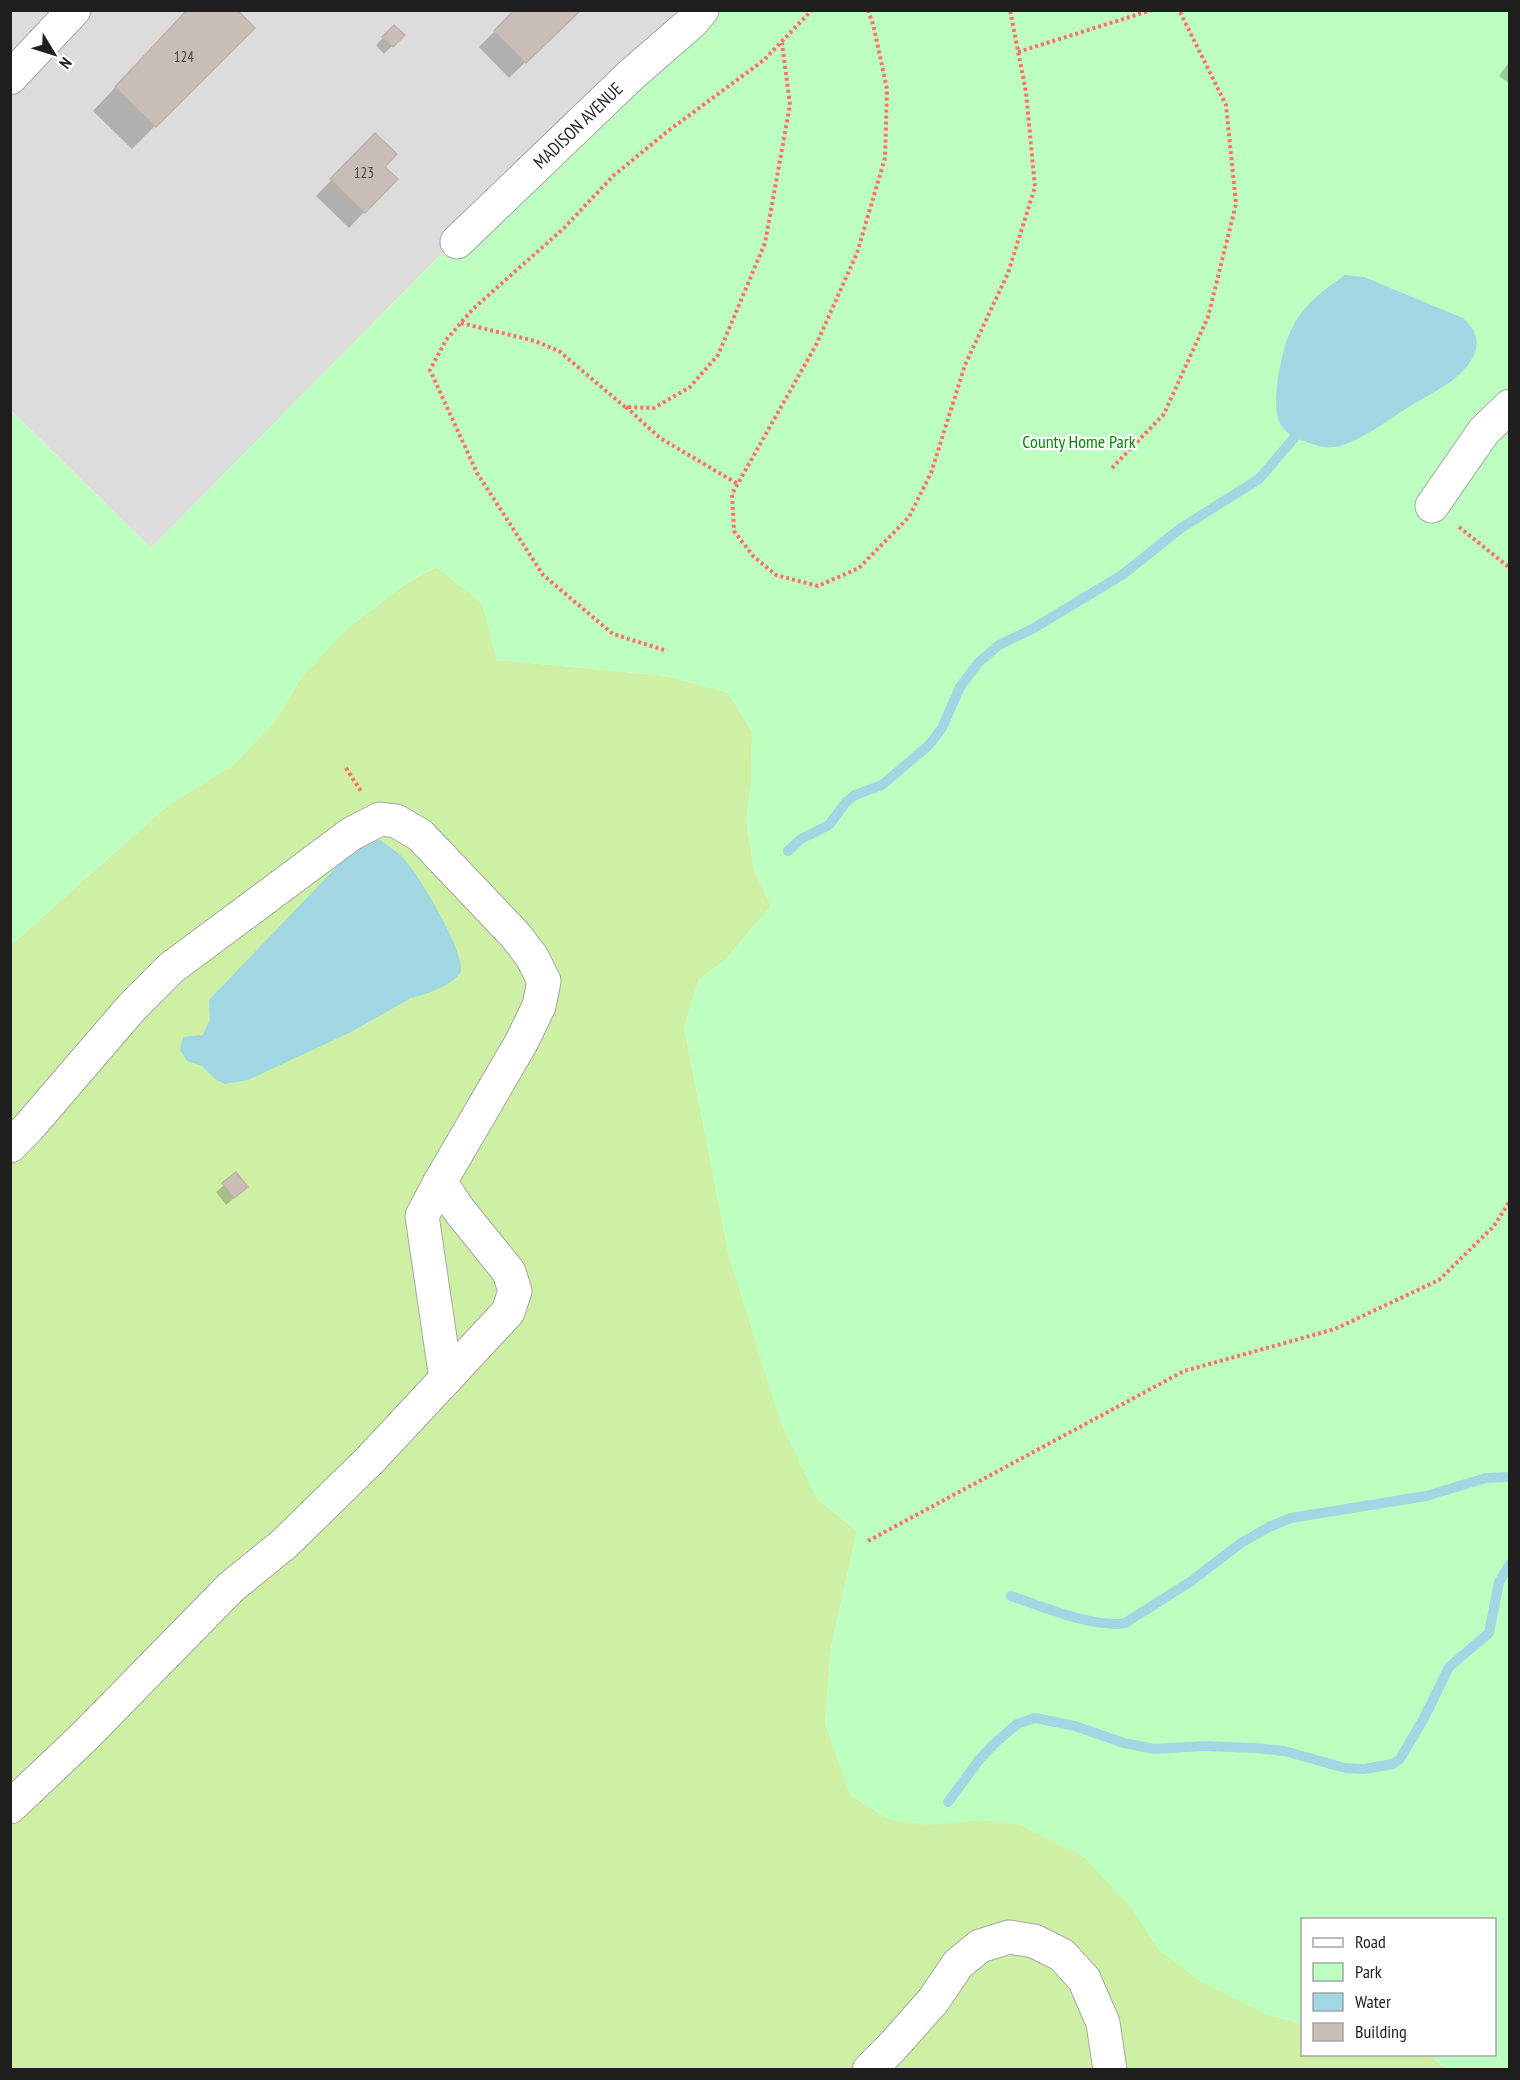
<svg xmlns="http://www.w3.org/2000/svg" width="1520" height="2080" font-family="'PT Sans Narrow',sans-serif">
<rect width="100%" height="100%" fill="#f1ece4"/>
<!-- residential -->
<path fill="#dddcdc" d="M10 11H681L151 548 11 410Z"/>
<!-- grass -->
<path fill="#cdf0a5" d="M437 567 482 603 498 660 667 676 728 692 752 732 751 786 746 819 754 869 771 906 726 959 699 980 684 1027 729 1256 817 1499 857 1531 831 1648 825 1724 1357 1716 1271 2016 1302 2023V2054L1428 2055 1448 2069 11 2070V945L168 805 233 765 275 721 301 678 345 630 407 583Z"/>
<!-- park -->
<path fill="#bdffc0" d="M681 11H1509V2069H1448L1428 2055 1494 2054V1920H1302V2023L1271 2016 1197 1979 1159 1950 1131 1907 1085 1858 1019 1824 983 1820 930 1825 890 1820 851 1796 825 1724 831 1648 857 1531 817 1499 780 1421 729 1256 684 1027 699 980 726 959 771 906 754 869 746 819 751 786 752 732 728 693 667 676 497 660 482 603 436 567 407 583 346 630 301 678 275 721 233 765 168 805 11 945 10 410 151 548Z"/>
<!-- water -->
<path fill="#a0d7e3" d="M1345 275 1364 277 1463 318C1477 331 1482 344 1470 362 1458 381 1431 394 1412 405 1389 419 1366 438 1340 446 1329 449 1320 447 1309 443 1301 440 1291 437 1285 430 1273 419 1276 393 1278 378 1287 323 1300 306 1345 275Z
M380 840C388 846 398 852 405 860 420 877 463 949 461 970 459 983 423 996 411 998L351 1032 248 1080 225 1084 215 1079 202 1066 187 1061 180 1050 183 1037 203 1035 210 1019 209 1000 346 857 362 842Z"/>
<!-- shadow -->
<path fill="#0003" d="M188 10 252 28 132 149 93 111Z
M516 10H579L509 78 479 47Z
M394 27 403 35 384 54 376 45Z
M1510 61V84L1499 76Z
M375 135 382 167 364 212 349 228 316 196Z
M236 1174 239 1194 226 1205 216 1192Z"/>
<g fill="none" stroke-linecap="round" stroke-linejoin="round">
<!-- stream -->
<path stroke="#a0d7e3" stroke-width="10" d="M788 851 801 839 829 825 846 802 855 795 882 785 928 746 942 728 960 687 978 663 999 645 1034 628 1122 575 1181 528 1259 479 1295 437
M1011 1596C1042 1606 1095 1629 1125 1623L1190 1582 1241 1543 1269 1527 1291 1518 1426 1496 1486 1478 1510 1477
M948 1802 979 1760 994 1744 1017 1724 1035 1718 1075 1726 1124 1743 1154 1749 1204 1746 1255 1748 1284 1751 1345 1768 1364 1769 1393 1764 1400 1759 1424 1718 1449 1667 1489 1633 1499 1582 1510 1564"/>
</g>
<!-- building -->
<path fill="#c9beb7" stroke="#c4b1a5" stroke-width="1.5" d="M187 10H237L255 28 156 127 115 87Z
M514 10H581L526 63 494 31Z
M394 25 405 35 393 47 382 37Z
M375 133 397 154 385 167 398 179 365 213 330 179Z
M236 1172 248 1187 234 1198 222 1183Z"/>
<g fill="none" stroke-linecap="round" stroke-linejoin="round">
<defs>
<g id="minor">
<path d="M10 78 74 10"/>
<path id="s1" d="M457 242 631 75 693 21 702 10"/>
<path d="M1432 506 1484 431 1510 406"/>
<path d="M10 1146 28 1128 132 1007 171 968 351 834 380 819 396 821 420 835 516 936 532 957 544 981 539 1006 521 1043 440 1182 459 1210 509 1272 515 1291 508 1312 370 1460 284 1544 231 1587 84 1737 10 1807"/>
<path d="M440 1182 422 1216 446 1379"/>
<path d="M869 2070 892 2047 933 2001 958 1964 980 1946 1009 1937 1034 1941 1062 1955 1084 1979 1103 2023 1110 2070"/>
</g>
</defs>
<!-- minor casing -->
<use href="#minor" stroke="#a6a6a6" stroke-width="35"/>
<!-- path -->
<path stroke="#ff7067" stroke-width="4" stroke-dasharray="3 3" stroke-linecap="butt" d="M868 10 873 24 887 89 885 158 857 253 816 345 732 494 734 531 753 556 776 575 818 586 859 568 909 517 931 473 965 365 1008 273 1035 187 1026 92 1010 10
M1018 52 1152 10
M461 323 535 341 559 351 625 407 654 408 690 387 718 355 765 243 790 105 782 43
M626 407 660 438 738 484
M1112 468 1164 414 1208 317 1236 204 1226 105 1179 10
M1459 527 1510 568
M664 650 613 634 543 575 477 473 430 370 446 340 472 310 564 228 613 176 668 131 764 60 812 10
M346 768 361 791
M868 1541 1184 1371 1335 1329 1439 1280 1494 1226 1510 1201"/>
<!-- minor -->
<use href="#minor" stroke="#fff" stroke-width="33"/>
</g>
<g text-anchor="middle" stroke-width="4.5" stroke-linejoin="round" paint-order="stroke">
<!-- number labels -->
<g font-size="15" fill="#4a4745">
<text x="184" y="62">124</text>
<text x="364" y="178">123</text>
</g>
<!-- street labels -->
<g font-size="18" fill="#1f1f1f" stroke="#fff">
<text dy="6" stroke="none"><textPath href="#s1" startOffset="168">MADISON AVENUE</textPath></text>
</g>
<!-- park labels -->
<g font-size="18" fill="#018a06" stroke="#fff">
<text x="1079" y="448">County Home Park</text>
</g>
</g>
<!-- border -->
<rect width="1520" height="2080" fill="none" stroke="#1f1f1f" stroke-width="24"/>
<!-- legend -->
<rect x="1301" y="1918" width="195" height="138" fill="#ffffff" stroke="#a5a5a5" stroke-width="1.5"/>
<rect x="1313" y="1938" width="30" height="9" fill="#ffffff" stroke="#a5a5a5" stroke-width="1.5"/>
<text x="1355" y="1948" font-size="18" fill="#1f1f1f">Road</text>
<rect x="1313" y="1963" width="30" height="18" fill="#bdffc0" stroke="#a5a5a5" stroke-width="1.5"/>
<text x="1355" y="1978" font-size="18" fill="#1f1f1f">Park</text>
<rect x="1313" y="1993" width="30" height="18" fill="#a0d7e3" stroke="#a5a5a5" stroke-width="1.5"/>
<text x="1355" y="2008" font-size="18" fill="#1f1f1f">Water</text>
<rect x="1313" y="2023" width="30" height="18" fill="#c9beb7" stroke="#a5a5a5" stroke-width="1.5"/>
<text x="1355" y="2038" font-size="18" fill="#1f1f1f">Building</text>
<!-- north arrow -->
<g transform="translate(54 54) rotate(128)" stroke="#ffffff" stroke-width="4.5" paint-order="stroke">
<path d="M0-4.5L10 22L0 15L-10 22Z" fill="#1f1f1f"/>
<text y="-9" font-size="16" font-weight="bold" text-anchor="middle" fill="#1f1f1f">N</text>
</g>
</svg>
